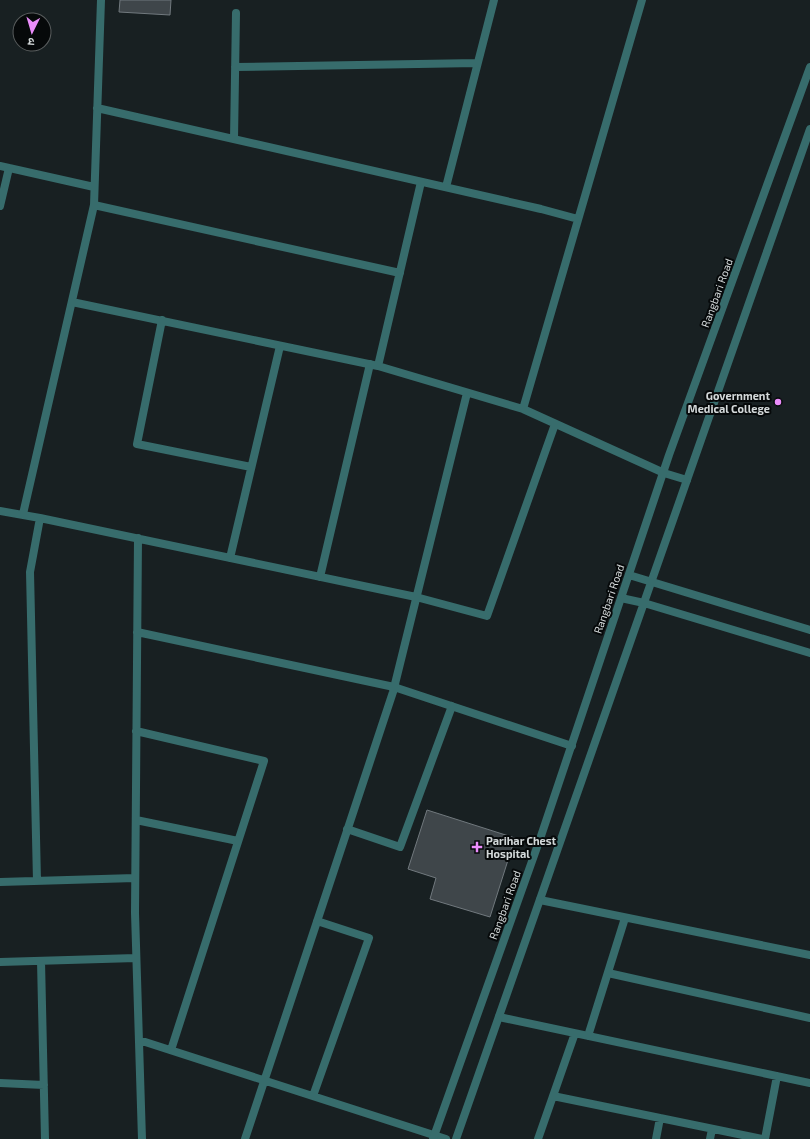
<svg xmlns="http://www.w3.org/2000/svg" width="810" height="1139" font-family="'Exo 2','Noto Sans Devanagari',sans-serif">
<rect width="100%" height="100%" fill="#182022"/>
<!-- building -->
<path fill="#3f464a" stroke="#71797e" d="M120 0H171L170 15 119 12Z
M427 810 515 838 490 917 430 899 436 878 408 869Z"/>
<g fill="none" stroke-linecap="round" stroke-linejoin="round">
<!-- minor -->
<path stroke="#376c6c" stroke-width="8" d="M235 67 477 63
M97 108 541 209 578 219
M234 139 236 13
M0 166 94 187
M446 187 494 0
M94 205 400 273
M0 206 9 168
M72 302 378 366 523 409 664 473 687 480
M162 320 137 444 251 467
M378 366 421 182
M523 409 642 0
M0 511 40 518 416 597 487 616 555 424
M23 514 94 205 101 0
M138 538 135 913 142 1139
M230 558 280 346
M320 577 370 364
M137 632 394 687 572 746
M136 731 264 761 171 1050
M136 820 238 841
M347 829 400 847 452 706
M37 881 30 572 40 518
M0 882 135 878
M540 900 810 955
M41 961 45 1139
M0 962 136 958
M608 973 810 1018
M499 1017 810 1083
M588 1036 625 918
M139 1040 446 1139
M0 1083 44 1085
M313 1096 369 938 317 921
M553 1096 762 1139
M245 1139 393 692 467 393
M538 1139 575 1033
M656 1139 660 1118
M710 1139 712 1129
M765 1139 777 1076"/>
<!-- tertiary -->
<path stroke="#376c6c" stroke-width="8" d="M629 575 810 630
M621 598 644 603 810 653
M433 1139 541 836 669 455 810 67
M456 1139 810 129"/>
</g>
<!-- markers -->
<g fill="#eb8dfb" stroke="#06090a" stroke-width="1.5">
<circle cx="778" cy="402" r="4"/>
<path d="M475 841h4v4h4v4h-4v4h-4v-4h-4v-4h4z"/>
</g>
<g text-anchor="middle" stroke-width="4" stroke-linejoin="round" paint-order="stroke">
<!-- street labels -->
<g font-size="11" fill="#d3d8d9" stroke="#06090a">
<text transform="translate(717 293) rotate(-70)" y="4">Rangbari Road</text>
<text transform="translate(609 599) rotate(-71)" y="4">Rangbari Road</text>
<text transform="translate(505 905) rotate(-70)" y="4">Rangbari Road</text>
</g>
<!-- poi labels -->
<g font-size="11" font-weight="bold" fill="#d3d8d9" stroke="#06090a" text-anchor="end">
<text x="770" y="400">Government<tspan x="770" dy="13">Medical College</tspan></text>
<text x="486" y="845" text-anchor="start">Parihar Chest<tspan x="486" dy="13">Hospital</tspan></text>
</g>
</g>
<!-- north arrow -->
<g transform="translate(32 32) rotate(185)"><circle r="19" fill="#06090a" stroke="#585c5d"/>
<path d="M0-3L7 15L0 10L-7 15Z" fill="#eb8dfb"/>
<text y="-6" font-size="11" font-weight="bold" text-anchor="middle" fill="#d3d8d9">उ</text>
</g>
</svg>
